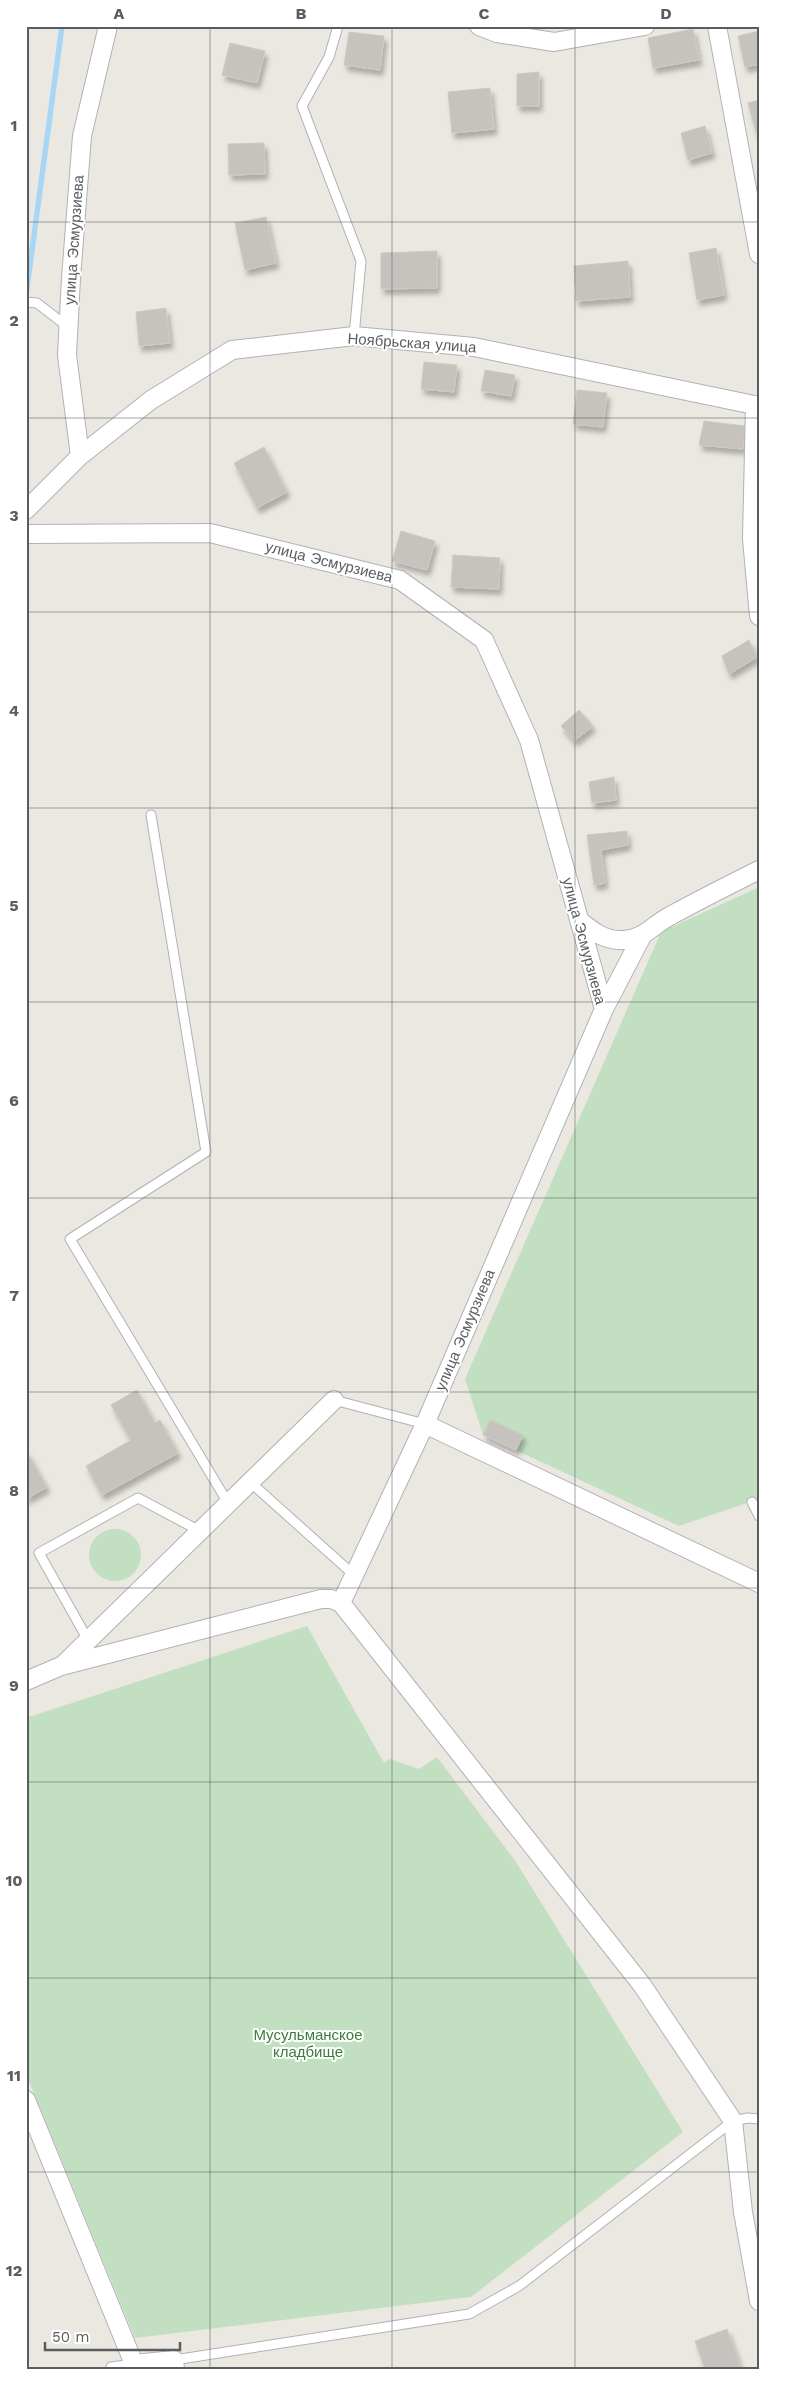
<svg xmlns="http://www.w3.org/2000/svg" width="785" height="2395" font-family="'Work Sans',sans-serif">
<defs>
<filter id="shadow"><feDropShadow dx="3" dy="5.5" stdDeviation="2.5" flood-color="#0004"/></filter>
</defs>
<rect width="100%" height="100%" fill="#ebe8e2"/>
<!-- green -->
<path fill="#c3dfc1" d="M759 887V1499L679 1526 483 1435 465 1379 661 932Z
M89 1555a26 26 0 1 1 52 0a26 26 0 1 1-52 0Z
M307 1626 384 1763 390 1759 419 1769 437 1757 516 1862 683 2132 471 2297 135 2338 26 2074V1718Z"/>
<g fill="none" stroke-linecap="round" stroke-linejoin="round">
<!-- stream -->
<path stroke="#a9d7f3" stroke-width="5.5" d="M26 295 62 26"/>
</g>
<!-- building -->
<path fill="#c6c3be" stroke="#cec9c1" filter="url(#shadow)" d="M693 29 699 60 653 68 648 38Z
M759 31V64L745 67 738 36Z
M349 32 384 36 380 70 344 65Z
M230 43 265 51 257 83 222 75Z
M539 72V106H517V74Z
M490 88 494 129 452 133 448 92Z
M759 100V132H756L748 103Z
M705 126 712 153 688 160 681 133Z
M264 143 265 174 229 175 228 144Z
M266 217 276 263 245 270 235 223Z
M716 248 724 295 697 300 689 253Z
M437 251V288L381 289V253Z
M628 261 630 297 576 301 574 266Z
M166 308 170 343 139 346 136 312Z
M424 362 457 365 454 392 421 389Z
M485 370 515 375 511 396 481 391Z
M577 390 607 393 603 427 573 424Z
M704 421 745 426 743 449 699 445Z
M264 447 287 492 257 508 234 463Z
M401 531 435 541 427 570 392 561Z
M453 555 500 558 499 589 451 587Z
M749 640 757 657 729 674 722 656Z
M579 710 593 726 574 741 561 726Z
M614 777 616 800 592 803 589 782Z
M627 831 628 845 601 850 605 883 594 885 587 835Z
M137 1390 155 1423 160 1420 178 1453 102 1495 86 1466 131 1440 111 1405Z
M490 1420 523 1435 516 1450 483 1435Z
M26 1450 47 1487 26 1499Z
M727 2329 741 2369H705L695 2341Z"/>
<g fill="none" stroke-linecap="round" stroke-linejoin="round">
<defs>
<path id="lane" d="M338 26 329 57 302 106 361 261 354 336
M26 302 37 303 68 327
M151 815 206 1152 70 1239 228 1503
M334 1400 425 1424
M250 1482 354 1575
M752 1502 759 1516
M88 1640 39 1553 138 1498 200 1531
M174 2360 469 2314 519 2286 733 2121 748 2118 759 2119
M112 2369 111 2367 134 2364"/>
<path id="street" d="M479 26 497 33 554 42 645 26
M717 26 759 254
M755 405 752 539 759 616
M80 456 67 355 71 278 82 136 108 26
M26 510 80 456 151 400 232 350 354 336 474 347 759 406
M26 534 210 533 400 580 484 640 529 740 604 1009 425 1424 341 1603
M579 920C592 931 605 941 623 940 643 940 654 924 670 916 699 900 729 885 759 870
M604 1009 642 936
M425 1424 759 1583
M62 1666 334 1400
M26 1681 61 1666 321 1599H331L341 1603 642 1985 733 2121 743 2212 759 2301
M26 2100 134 2364 174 2360 175 2369"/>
</defs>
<!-- lane casing -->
<use href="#lane" stroke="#afb2b5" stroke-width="11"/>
<!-- street casing -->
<use href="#street" stroke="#afb2b5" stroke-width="20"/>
<!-- lane -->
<use href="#lane" stroke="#fff" stroke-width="9"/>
<!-- street -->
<use href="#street" stroke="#fff" stroke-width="18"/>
</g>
<!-- grid -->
<path fill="none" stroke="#5a5d60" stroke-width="1" stroke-opacity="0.55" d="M210 26V2369M392 26V2369M575 26V2369M26 222H759M26 418H759M26 612H759M26 808H759M26 1002H759M26 1198H759M26 1392H759M26 1588H759M26 1782H759M26 1978H759M26 2172H759"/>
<g text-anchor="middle" stroke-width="4" stroke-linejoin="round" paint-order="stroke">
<!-- street labels -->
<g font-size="15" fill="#5a5d60" stroke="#fff">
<text transform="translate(74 240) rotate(-86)" y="5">улица Эсмурзиева</text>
<text transform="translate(412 343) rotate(4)" y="5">Ноябрьская улица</text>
<text transform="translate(329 562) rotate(14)" y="5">улица Эсмурзиева</text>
<text transform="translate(584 941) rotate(75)" y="5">улица Эсмурзиева</text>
<text transform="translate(465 1330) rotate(-67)" y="5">улица Эсмурзиева</text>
</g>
<!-- park labels -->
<g font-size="15" fill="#3f7b3e" stroke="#fff">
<text x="308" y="2040">Мусульманское<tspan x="308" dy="17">кладбище</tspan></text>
</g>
</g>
<!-- border -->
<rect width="785" height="2395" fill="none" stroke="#ffffff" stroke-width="55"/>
<!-- scale -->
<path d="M45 2342v8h135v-8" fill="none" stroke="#5a5d60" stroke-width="2.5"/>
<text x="52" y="2342" font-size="15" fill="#5a5d60" stroke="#ffffff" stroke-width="4" paint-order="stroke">50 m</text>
<rect x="28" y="28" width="730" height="2340" fill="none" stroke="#5a5d60" stroke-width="2"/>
<g font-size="16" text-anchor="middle" font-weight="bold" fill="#5a5d60">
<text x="119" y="19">A</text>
<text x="301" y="19">B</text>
<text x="484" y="19">C</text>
<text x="666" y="19">D</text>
<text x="14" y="131">1</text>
<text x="14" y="326">2</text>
<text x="14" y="521">3</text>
<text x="14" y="716">4</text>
<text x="14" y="911">5</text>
<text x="14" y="1106">6</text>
<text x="14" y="1301">7</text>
<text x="14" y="1496">8</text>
<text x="14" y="1691">9</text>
<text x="14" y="1886">10</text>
<text x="14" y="2081">11</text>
<text x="14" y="2276">12</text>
</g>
</svg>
